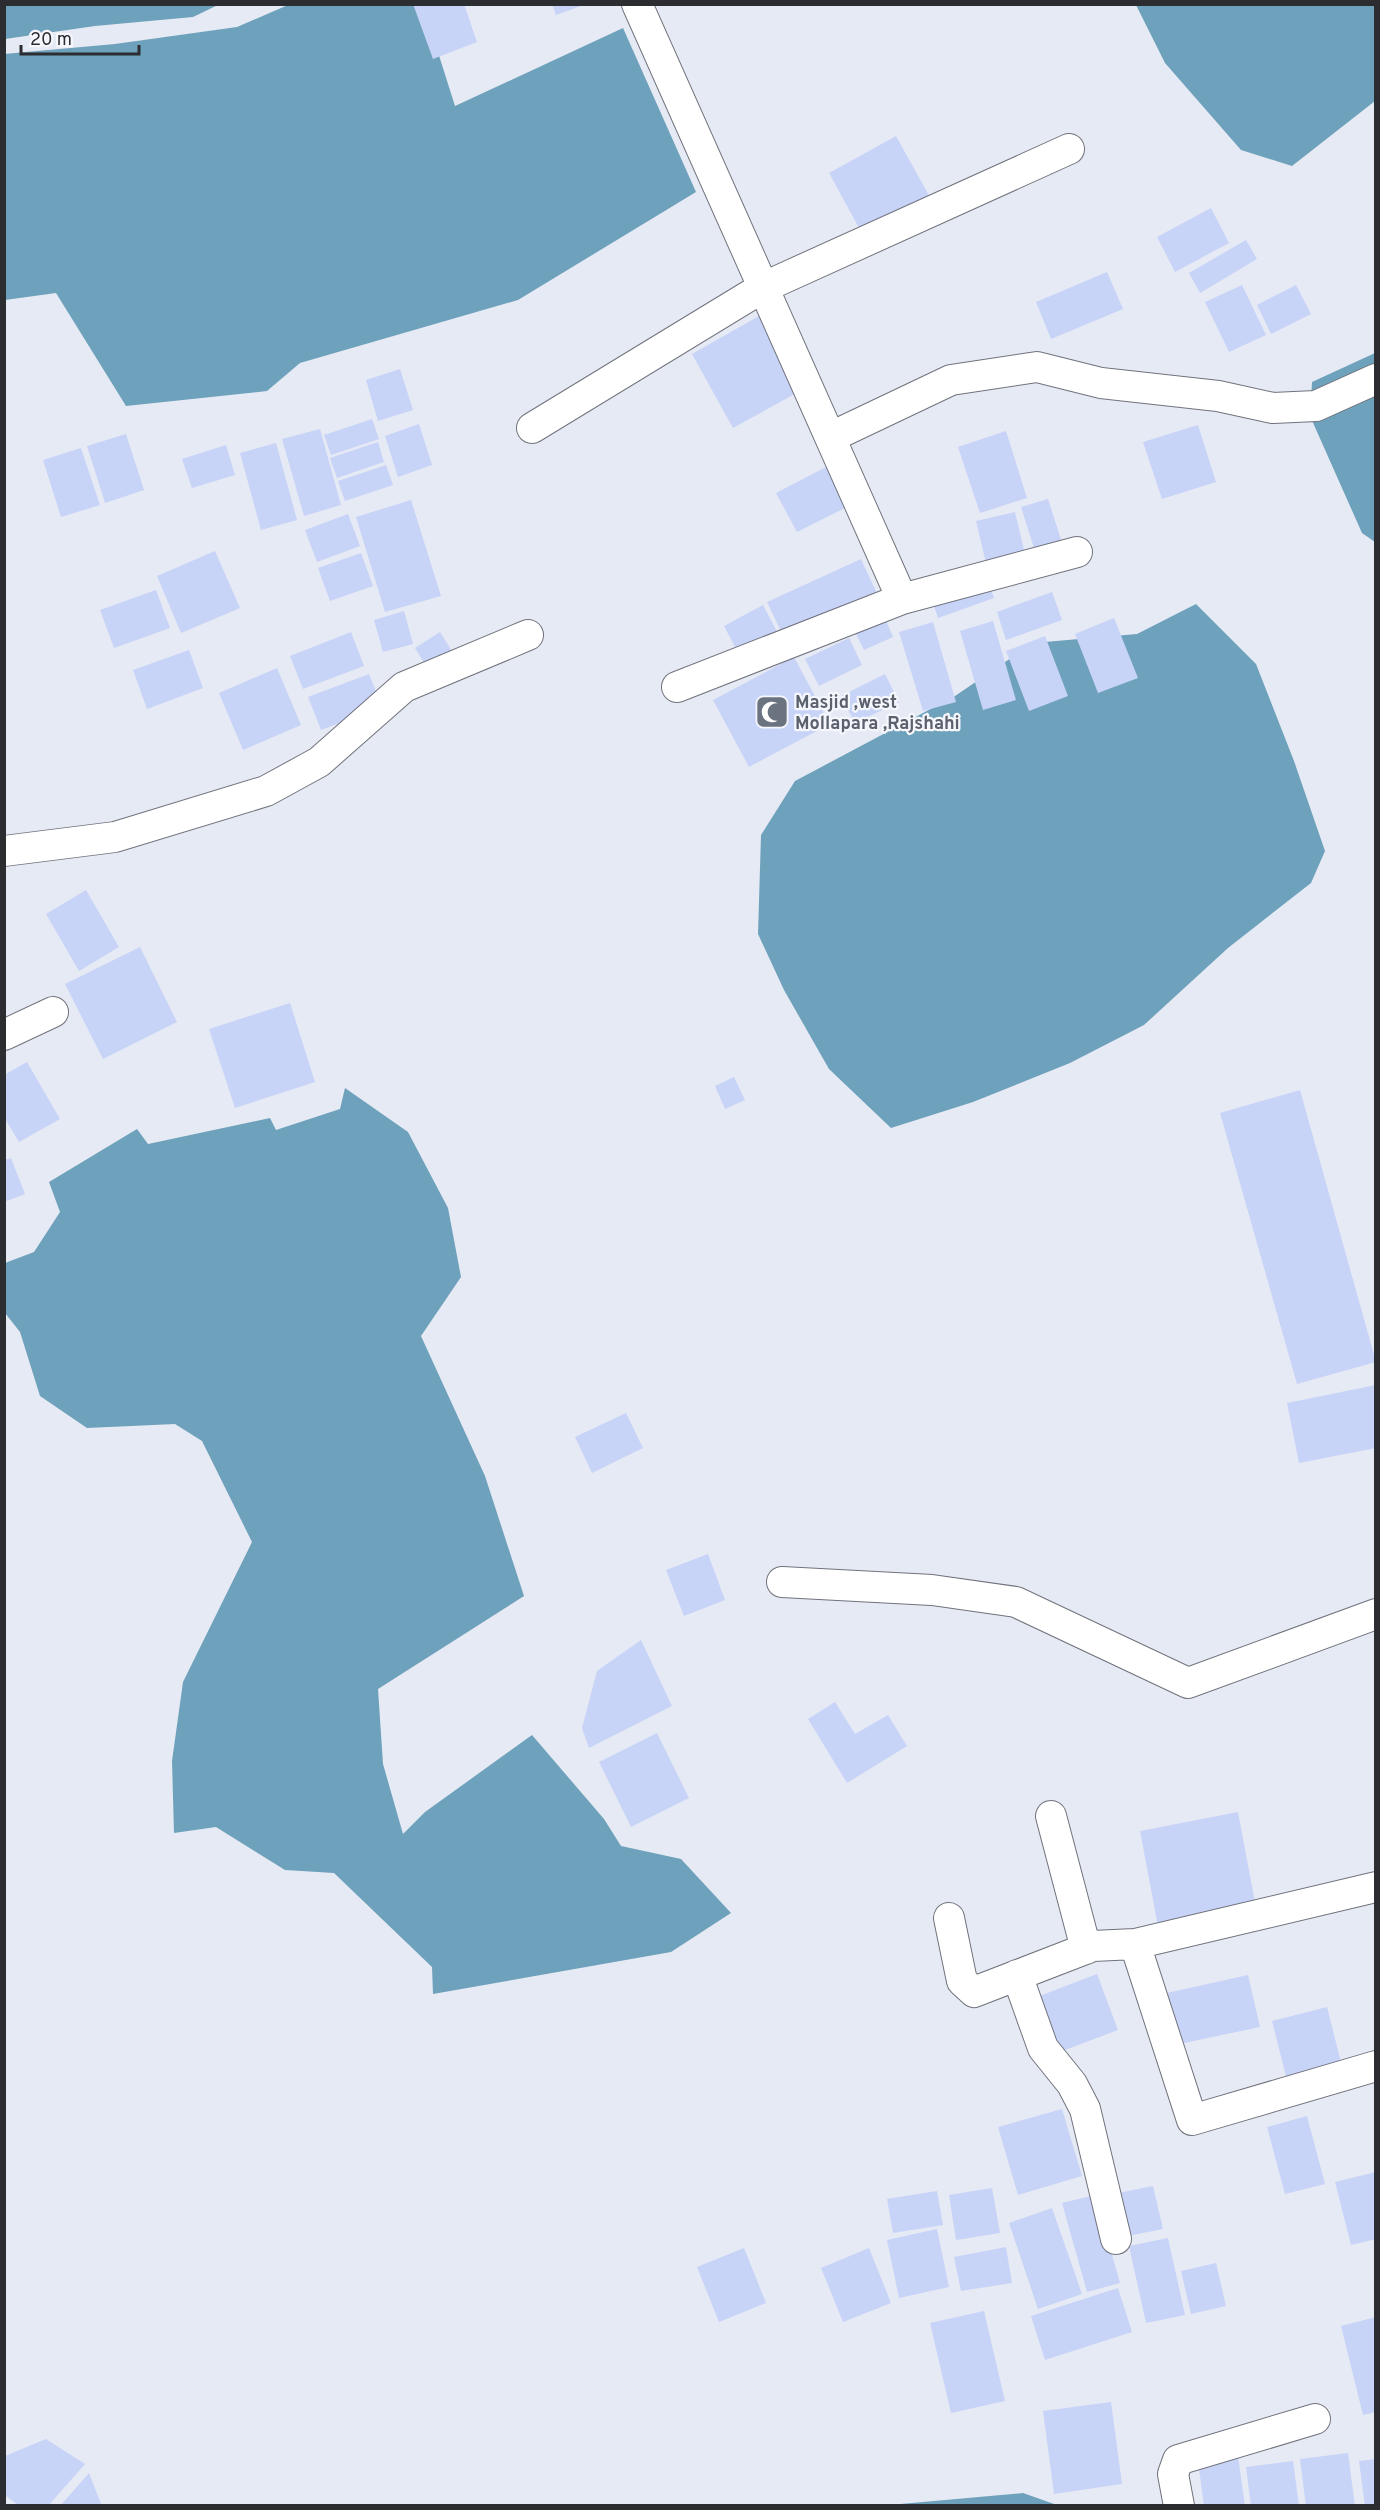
<svg xmlns="http://www.w3.org/2000/svg" width="1380" height="2510" font-family="Overpass,sans-serif">
<rect width="100%" height="100%" fill="#e6eaf4"/>
<!-- water -->
<path fill="#6ea1bb" d="M4 5 5 4 218 5 193 17 95 26 5 39Z
M288 5H423L455 106 623 28 696 192 518 300 300 363 267 391 126 406 56 293 5 300 4 54 115 44 237 27Z
M1136 5H1375V101L1292 166 1241 150 1165 63Z
M1375 353V542L1362 533 1310 416 1312 382Z
M1196 604 1256 664 1294 761 1325 851 1311 883 1228 948 1144 1025 1070 1063 973 1102 891 1128 829 1069 784 990 758 934 761 835 795 781 955 696 1033 643 1137 634Z
M345 1088 408 1132 448 1208 461 1277 421 1336 485 1476 524 1596 378 1689 383 1764 403 1834 425 1812 532 1735 604 1819 621 1846 681 1859 731 1913 671 1952 433 1994 432 1967 334 1873 285 1870 216 1827 174 1833 172 1761 183 1682 252 1542 202 1441 175 1424 87 1428 40 1396 20 1332 5 1313V1263L34 1252 60 1212 49 1182 137 1129 148 1144 270 1118 276 1130 340 1109Z
M1023 2493 1057 2505H889Z"/>
<!-- building -->
<path fill="#c8d3f8" d="M413 4H464L477 42 433 59Z
M552 4H584V5L556 15Z
M896 136 937 210 870 248 829 173Z
M1211 208 1229 243 1175 272 1157 237Z
M1246 240 1257 259 1200 293 1189 273Z
M1107 272 1123 309 1051 339 1036 302Z
M1242 285 1266 335 1229 352 1205 302Z
M1296 285 1311 314 1271 334 1257 305Z
M759 316 800 391 733 428 692 354Z
M400 369 413 410 378 421 366 380Z
M372 419 379 439 331 455 324 435Z
M419 424 432 465 398 477 385 436Z
M1198 425 1216 482 1162 499 1143 442Z
M320 429 341 505 304 516 282 439Z
M1006 431 1027 498 980 513 958 447Z
M126 434 144 490 105 503 87 446Z
M378 442 384 462 337 478 330 458Z
M276 443 297 520 261 530 240 453Z
M226 445 235 475 192 488 182 459Z
M81 448 100 505 61 517 43 460Z
M386 465 393 485 345 501 338 481Z
M826 467 847 507 797 532 776 493Z
M1048 499 1066 555 1039 564 1021 507Z
M411 500 441 596 385 612 356 517Z
M1015 512 1029 571 990 580 976 521Z
M348 514 360 546 317 562 305 530Z
M215 551 240 608 181 633 157 576Z
M361 553 373 586 330 601 318 568Z
M861 559 880 600 786 642 767 602Z
M984 571 994 598 938 618 929 591Z
M156 590 170 628 114 648 100 610Z
M1052 592 1062 620 1006 640 997 612Z
M763 605 783 643 744 664 724 626Z
M404 611 413 644 383 652 374 620Z
M885 618 893 637 864 650 854 630Z
M1114 618 1138 678 1098 693 1075 634Z
M993 621 1016 700 983 710 960 631Z
M933 622 956 702 923 711 899 632Z
M351 632 364 666 303 689 290 656Z
M440 632 458 661 433 677 415 648Z
M1045 636 1068 696 1029 711 1006 651Z
M849 638 862 665 819 686 805 659Z
M189 650 203 688 147 709 133 670Z
M794 657 830 724 749 767 713 700Z
M277 668 301 725 243 750 219 693Z
M369 674 382 707 321 730 308 697Z
M885 674 899 702 855 723 841 696Z
M86 890 119 947 79 971 46 914Z
M140 947 177 1022 103 1059 65 984Z
M290 1003 315 1082 235 1108 209 1029Z
M27 1062 60 1119 19 1142 4 1117V1075Z
M734 1077 745 1100 725 1109 715 1086Z
M1300 1090 1376 1362 1297 1384 1220 1113Z
M11 1158 25 1194 4 1202V1160Z
M1376 1385V1448L1299 1463 1287 1403Z
M626 1413 643 1448 592 1473 575 1437Z
M708 1554 725 1600 684 1616 666 1570Z
M641 1640 672 1706 589 1748 582 1728 597 1671Z
M835 1702 855 1734 888 1715 907 1746 847 1783 808 1719Z
M657 1733 689 1798 631 1827 599 1762Z
M1238 1812 1258 1918 1160 1937 1140 1831Z
M1097 1974 1118 2030 1057 2053 1037 1997Z
M1248 1975 1260 2027 1170 2046 1158 1995Z
M1327 2007 1346 2082 1291 2096 1272 2021Z
M1062 2109 1082 2176 1018 2195 998 2127Z
M1307 2116 1325 2184 1285 2194 1267 2127Z
M1376 2172V2239L1351 2245 1335 2182Z
M1153 2186 1163 2229 1128 2236 1118 2193Z
M992 2188 1000 2233 956 2240 949 2195Z
M937 2191 943 2225 893 2233 887 2199Z
M1095 2195 1120 2283 1087 2292 1062 2203Z
M1052 2208 1082 2294 1038 2309 1009 2223Z
M937 2229 949 2287 899 2298 887 2240Z
M1168 2238 1185 2315 1146 2323 1129 2246Z
M1006 2247 1012 2283 961 2291 954 2257Z
M744 2248 766 2303 719 2322 697 2267Z
M869 2248 891 2303 843 2322 821 2268Z
M1216 2263 1226 2306 1191 2314 1181 2271Z
M1118 2288 1132 2332 1045 2360 1031 2316Z
M984 2311 1005 2401 951 2413 930 2323Z
M1376 2317V2412L1363 2415 1341 2326Z
M1111 2402 1122 2484 1054 2494 1043 2411Z
M46 2439 85 2464 48 2506H19L5 2495V2456Z
M1348 2453 1355 2506H1306L1300 2459Z
M1238 2456 1245 2506H1204L1198 2461Z
M1376 2459V2506H1365L1359 2461Z
M1293 2461 1299 2506H1251L1246 2467Z
M89 2473 102 2506H60Z"/>
<g fill="none" stroke-linecap="round" stroke-linejoin="round">
<defs>
<path id="street" d="M637 4 902 599
M532 428 762 288 1069 149
M831 437 951 380 1037 367 1101 383 1218 396 1273 408 1316 406 1376 379
M677 687 902 599 1077 552
M4 851 115 837 266 791 319 762 404 687 528 635
M4 1035 53 1012
M782 1582 932 1590 1016 1602 1188 1683 1376 1614
M1051 1816 1086 1949
M949 1918 962 1981 974 1992 1093 1946 1135 1944 1376 1887
M1135 1944 1192 2120 1376 2066
M1017 1975 1043 2048 1072 2084 1085 2109 1116 2239
M1179 2506 1173 2474 1178 2460 1315 2419"/>
</defs>
<!-- street casing -->
<use href="#street" stroke="#70737c" stroke-width="32"/>
<!-- street -->
<use href="#street" stroke="#fff" stroke-width="30"/>
</g>
<!-- icons -->
<defs>
<symbol id="mosque-square" viewBox="-11 -11 22 22"><rect x="-9" y="-9" width="18" height="18" rx="4" fill="#6b7280" stroke="#f5f7fd"/><path d="M3.5-4.9A6 6 0 1 0 3.5 4.9A5 5 0 1 1 3.5-4.9Z" fill="#fff"/></symbol>
</defs>
<g fill-rule="evenodd">
<use href="#mosque-square" x="753" y="693" width="38" height="38"/>
</g>
<g text-anchor="middle" stroke-width="4.5" stroke-linejoin="round" paint-order="stroke">
<!-- worship labels -->
<g font-size="18" font-weight="bold" fill="#5b616d" stroke="#f5f7fd" text-anchor="start">
<text x="795" y="708">Masjid ,west<tspan x="795" dy="21">Mollapara ,Rajshahi</tspan></text>
</g>
</g>
<!-- border -->
<rect width="1380" height="2510" fill="none" stroke="#2c2d31" stroke-width="12"/>
<!-- scale -->
<path d="M21 45v9h118v-9" fill="none" stroke="#2c2d31" stroke-width="3"/>
<text x="30" y="45" font-size="18" fill="#2c2d31" stroke="#f5f7fd" stroke-width="4.5" paint-order="stroke">20 m</text>
</svg>
